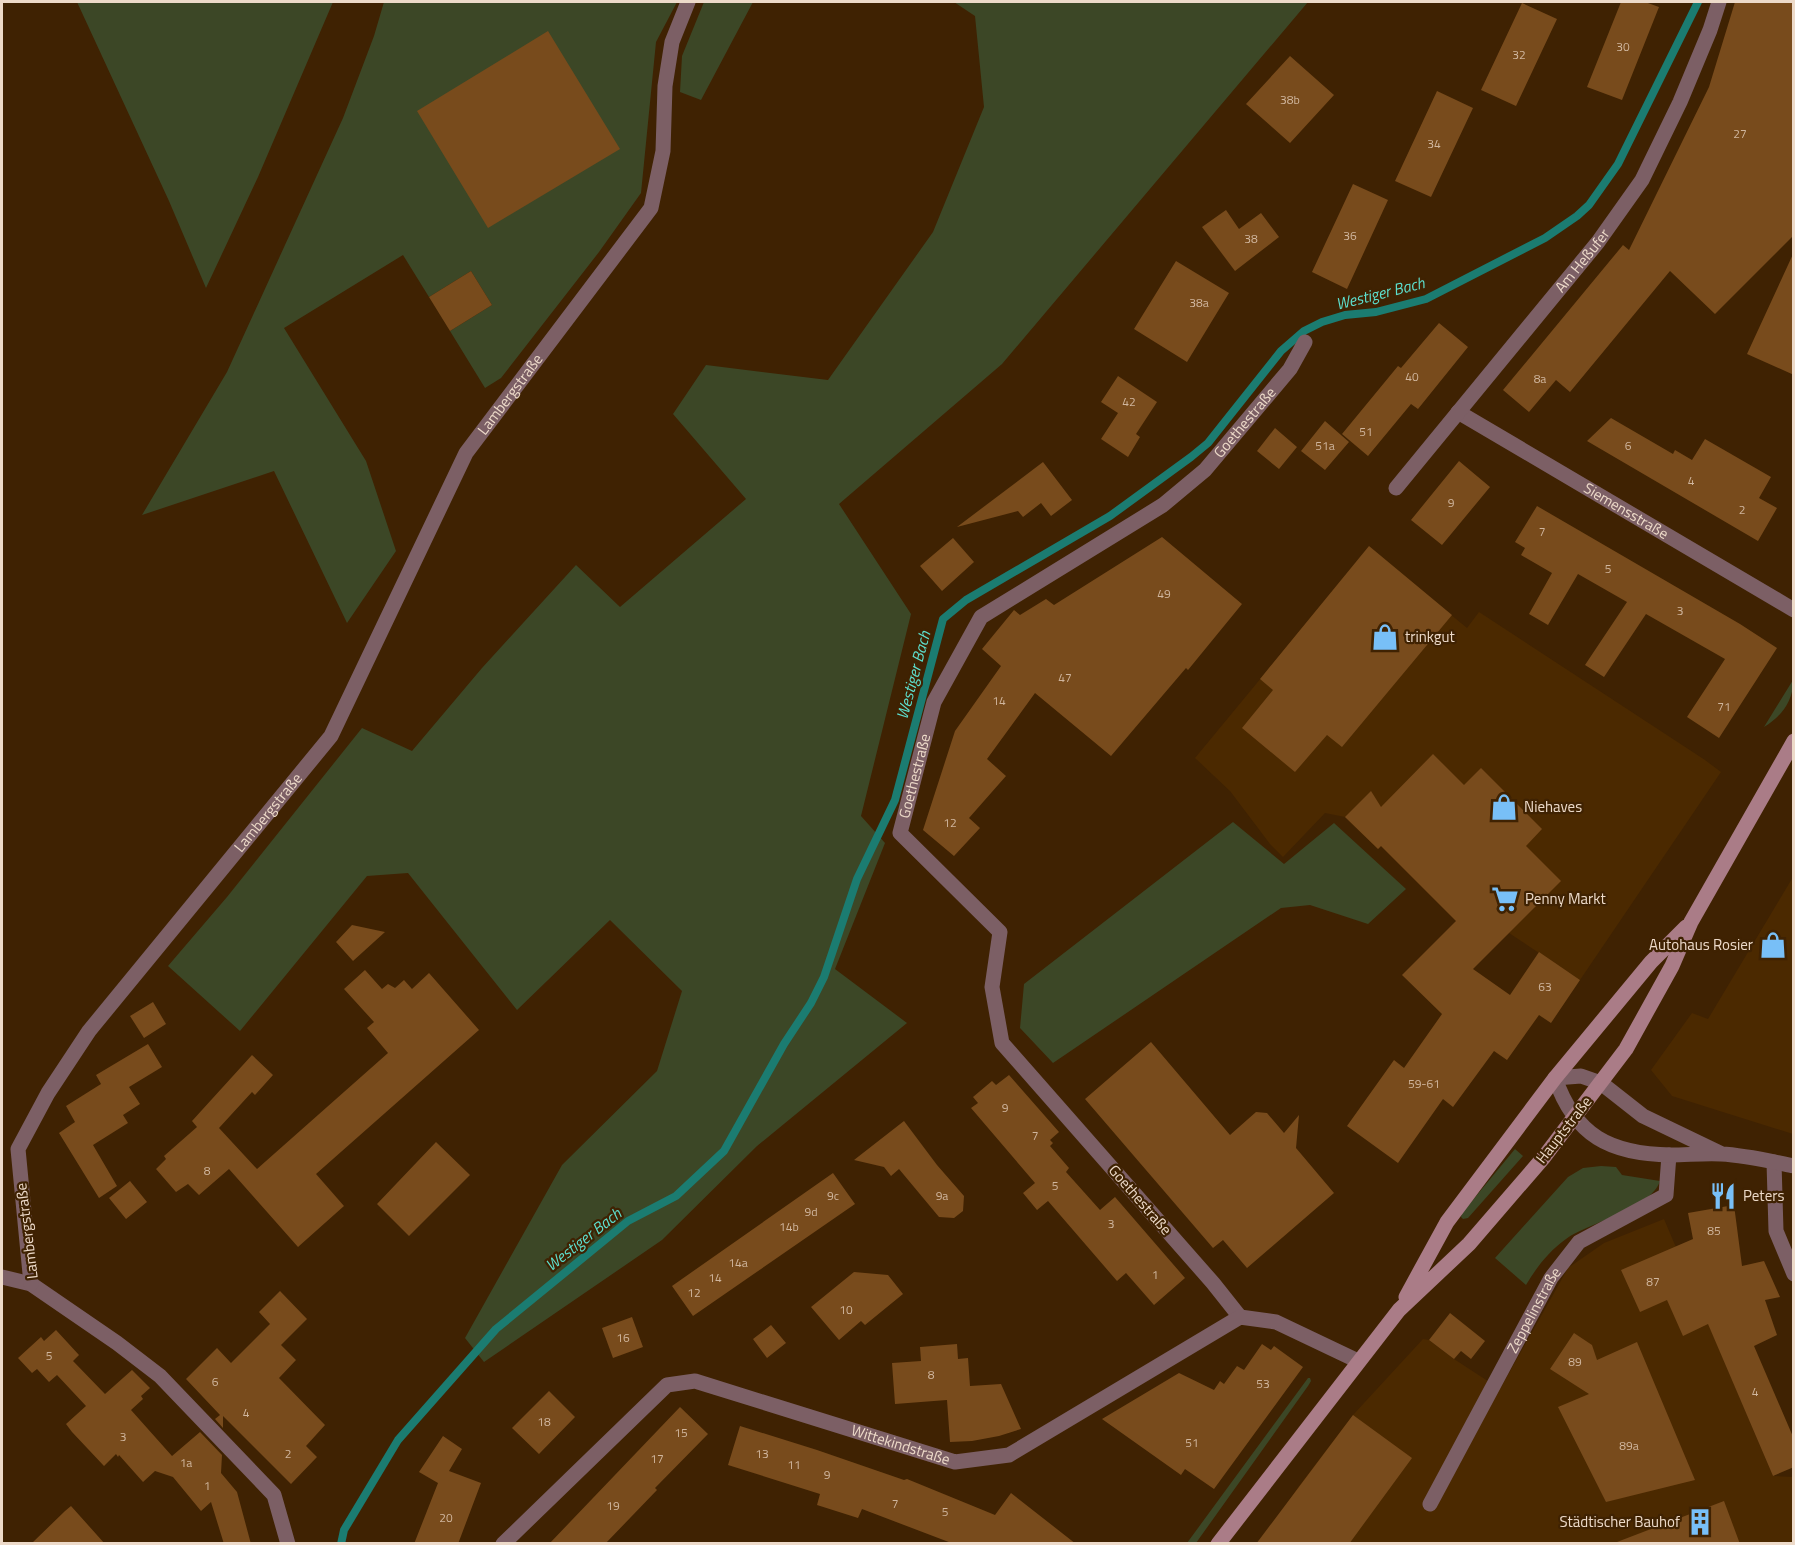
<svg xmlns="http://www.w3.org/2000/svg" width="1795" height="1545" font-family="'Titillium Web',sans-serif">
<rect width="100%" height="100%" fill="#3f2202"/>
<!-- built -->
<path fill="#4b2900" d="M1369 547 1467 628 1479 612 1705 760 1721 772 1580 980 1509 933 1488 953 1381 846 1378 849 1345 817 1325 813 1283 857 1270 844 1230 791 1195 758Z
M1793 877V1134L1672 1096 1651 1070 1692 1013 1708 1019Z
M1664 1219 1773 1476 1793 1477V1543L1259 1544 1299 1486 1353 1415 1423 1339 1429 1340 1454 1359 1500 1389 1568 1268 1604 1243Z"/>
<!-- green -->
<path fill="#3c4726" d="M77 2H333L258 177 206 288 169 201Z
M384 2H677L656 42 641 193 599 252 501 378 485 388 450 331 492 305 471 271 429 297 403 255 284 328 366 461 396 551 347 623 274 471 142 515 227 372 343 118 374 36Z
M704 2H753L701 100 680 92 682 56Z
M954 2H1308L1002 364 839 504 911 614 861 816 885 843 835 969 907 1023 757 1146 662 1240 484 1362 465 1338 562 1165 657 1071 682 991 610 920 517 1010 408 873 367 876 240 1031 168 966 227 897 362 728 412 751 482 668 576 565 620 607 746 499 673 414 706 365 828 380 933 232 984 107 975 16Z
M1793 680C1794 700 1781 717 1764 727Z
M1233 822 1284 864 1334 823 1406 889 1368 924 1310 905 1281 908 1053 1063 1020 1028 1024 984Z
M1515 1149 1523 1156 1468 1218 1463 1219 1461 1217 1462 1213Z
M1601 1166 1616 1167 1622 1175 1660 1181C1651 1209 1590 1222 1566 1239 1549 1251 1536 1268 1526 1285L1495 1258 1568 1177 1583 1168Z
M1308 1378H1310L1311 1381 1308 1386 1196 1543H1187Z"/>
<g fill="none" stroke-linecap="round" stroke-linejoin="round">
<!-- stream -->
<path stroke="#1b7c71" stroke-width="8" d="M341 1544 344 1530 398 1440 496 1329 628 1221 676 1196 724 1151 784 1044 811 1003 824 977 857 879 895 800 943 619 966 600 1110 516 1191 457 1208 443 1281 351 1304 331 1322 322 1345 315 1376 312 1426 299 1545 238 1577 216 1589 205 1618 164 1698 2"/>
</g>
<!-- building -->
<path fill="#784b1c" d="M1621 2H1645L1659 7 1622 100 1587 87Z
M1735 2H1794V235L1715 314 1670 271 1570 392 1556 380 1529 412 1503 390 1623 245 1629 250 1709 87Z
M1522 3 1557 19 1516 106 1481 90Z
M548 31 620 149 488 228 417 111Z
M1290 56 1334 95 1290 143 1246 104Z
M1437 91 1473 108 1431 197 1395 181Z
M1353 184 1388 200 1347 289 1312 272Z
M1226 210 1239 229 1261 213 1279 237 1235 271 1202 227Z
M1794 252V375L1747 354Z
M1176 261 1229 293 1187 362 1134 329Z
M471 271 492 305 450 331 429 297Z
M1439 323 1468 347 1418 409 1411 404 1368 456 1342 434 1398 366 1401 368Z
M1118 376 1157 402 1136 434 1140 437 1128 457 1101 439 1118 413 1101 402Z
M1611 418 1673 454 1675 450 1692 460 1705 439 1771 477 1759 498 1777 508 1758 541 1587 441Z
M1325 421 1349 442 1325 470 1301 451Z
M1275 428 1297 447 1279 469 1257 451Z
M1459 461 1490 487 1442 545 1411 520Z
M1043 462 1072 500 1051 516 1041 503 1023 517 1018 511 957 527Z
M1537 506 1740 624 1777 648 1719 738 1687 717 1725 659 1646 614 1604 677 1585 665 1627 602 1578 574 1548 625 1529 614 1552 573 1521 555 1525 548 1515 542Z
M1162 537 1242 604 1188 670 1186 668 1111 756 1035 693 987 759 1006 776 969 818 980 828 954 856 923 830 955 731 1001 666 982 649 1014 610 1020 615 1046 599 1054 605Z
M953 538 974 562 942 591 920 566Z
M1369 546 1452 615 1342 747 1327 735 1295 772 1242 728 1273 690 1260 679Z
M1433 754 1464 785 1481 768 1542 829 1526 846 1561 881 1473 969 1510 995 1539 952 1580 980 1551 1023 1539 1015 1507 1060 1494 1051 1453 1107 1443 1099 1398 1163 1347 1126 1394 1060 1404 1068 1442 1014 1402 975 1456 921 1381 846 1378 849 1345 817 1371 791 1381 807Z
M352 925 385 932 353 961 336 942Z
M365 970 382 989 388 984 395 988 404 980 412 989 429 973 479 1030 316 1174 344 1206 298 1247 229 1169 199 1195 188 1184 176 1192 156 1169 166 1159 164 1156 197 1127 192 1121 252 1055 273 1075 255 1095 252 1092 219 1128 257 1169 388 1053 367 1028 374 1022 344 989Z
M153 1002 166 1024 144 1038 130 1016Z
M1151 1042 1230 1135 1256 1112 1267 1113 1284 1133 1299 1115 1296 1148 1334 1193 1247 1268 1223 1240 1213 1248 1085 1099Z
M148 1044 162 1067 129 1087 140 1104 123 1115 128 1123 93 1145 117 1186 99 1198 59 1133 75 1122 66 1106 101 1084 96 1075Z
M1009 1075 1059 1132 1050 1140 1053 1143 1050 1146 1069 1168 1066 1172 1100 1210 1115 1197 1185 1278 1154 1305 1126 1273 1117 1281 1048 1201 1037 1210 1023 1193 1035 1183 971 1108 978 1103 973 1097 992 1081 996 1085Z
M904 1121 937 1165 964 1196 963 1211 954 1218 939 1217 899 1169 891 1176 884 1167 854 1160Z
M436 1142 470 1175 409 1236 377 1204Z
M833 1173 855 1204 693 1316 672 1286Z
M130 1181 147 1202 126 1219 109 1198Z
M1734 1205 1742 1266 1764 1261 1780 1297 1765 1300 1777 1335 1754 1346 1794 1439V1467L1773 1476 1708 1324 1683 1336 1667 1300 1640 1312 1621 1270 1693 1239 1688 1213Z
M854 1272 888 1275 903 1294 865 1325 861 1321 839 1340 811 1307Z
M280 1291 307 1319 281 1345 296 1360 279 1378 325 1425 306 1446 317 1457 291 1484 223 1416V1428L215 1419 220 1415 186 1379 217 1348 231 1363 270 1324 259 1312Z
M1450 1313 1485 1341 1471 1359 1461 1351 1454 1359 1429 1340Z
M632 1317 643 1347 613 1358 602 1328Z
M771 1325 786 1343 767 1358 753 1339Z
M56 1330 79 1355 73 1361 105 1394 132 1370 150 1388 141 1396 143 1399 131 1410 172 1456 200 1432 222 1455 221 1473 237 1492 251 1544H224L211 1502 201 1511 173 1477 155 1471 143 1482 119 1455 118 1457 116 1454 104 1466 72 1432 66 1424 86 1406 57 1375 49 1382 37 1369 32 1373 18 1358 41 1337 44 1341Z
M1574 1333 1592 1345 1597 1360 1637 1342 1695 1480 1606 1502 1558 1407 1589 1394 1550 1369Z
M957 1344 958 1359 968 1358 970 1386 1001 1384 1021 1429 999 1436 972 1441 950 1442 947 1400 895 1404 892 1363 921 1361 920 1347Z
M1262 1344 1271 1350 1274 1346 1303 1367 1214 1489 1185 1469 1181 1475 1102 1419 1179 1373 1214 1390 1220 1381 1224 1384 1237 1366 1244 1370Z
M549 1391 575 1417 539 1454 512 1428Z
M680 1407 708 1434 655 1488 657 1490 605 1544H549Z
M1353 1415 1412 1458 1349 1544H1256Z
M740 1426 817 1450 904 1480 907 1479 995 1515 1011 1493 1076 1544H954L862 1509 858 1518 817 1505 820 1494 728 1465Z
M443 1436 462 1449 449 1471 481 1483 458 1544H414L438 1483 419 1472Z
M1724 1501 1740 1544H1617V1542Z
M71 1506 105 1544H31L65 1511Z"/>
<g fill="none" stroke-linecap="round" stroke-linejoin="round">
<!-- minor -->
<g stroke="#7c5f65" stroke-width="15">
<path id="s1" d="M1458 412 1794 610"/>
<path id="s2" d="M1396 488 1598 242 1642 180 1680 102 1710 30 1719 2"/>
<path d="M1774 1162 1776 1231 1794 1274"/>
<path d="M2 1277 31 1284 117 1343 160 1376 274 1495 288 1544"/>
<path id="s3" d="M31 1284 18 1149 48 1093 89 1031 331 736 466 453 651 208 663 151 665 86 672 42 688 2"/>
<path id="s4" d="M1240 1317 1213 1283 1002 1043 992 987 1000 932 900 833 934 702 981 617 1163 505 1205 470 1290 369 1305 342"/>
<path id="s5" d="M1430 1504 1551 1278 1579 1242 1666 1195 1669 1155"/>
<path id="s6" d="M503 1544 667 1385 695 1381 955 1462 1009 1455 1240 1317 1276 1322 1358 1361"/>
</g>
<!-- tertiary -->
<path stroke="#7c5f65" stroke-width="15" d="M1722 1154 1643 1116 1601 1083 1581 1076 1555 1078C1575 1136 1610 1154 1671 1155 1687 1155 1704 1153 1721 1154 1745 1155 1770 1161 1794 1166"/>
<!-- secondary -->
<path stroke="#aa7c87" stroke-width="15" d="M1406 1297 1447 1222 1555 1078 1651 962 1686 927
M1218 1544 1399 1310 1469 1244 1544 1157 1626 1049 1672 966 1691 922 1794 741"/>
</g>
<!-- icons -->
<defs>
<symbol id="shop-bare" viewBox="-9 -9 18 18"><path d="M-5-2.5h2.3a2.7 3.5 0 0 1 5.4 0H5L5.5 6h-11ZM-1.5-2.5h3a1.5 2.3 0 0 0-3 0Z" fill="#78bff7" stroke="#3f2202" stroke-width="2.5" paint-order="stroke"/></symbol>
<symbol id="supermarket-bare" viewBox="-9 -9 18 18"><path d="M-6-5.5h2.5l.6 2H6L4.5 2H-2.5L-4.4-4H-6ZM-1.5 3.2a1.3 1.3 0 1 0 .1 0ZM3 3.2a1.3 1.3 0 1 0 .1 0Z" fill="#78bff7" stroke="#3f2202" stroke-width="2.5" paint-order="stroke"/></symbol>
<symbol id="restaurant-bare" viewBox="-9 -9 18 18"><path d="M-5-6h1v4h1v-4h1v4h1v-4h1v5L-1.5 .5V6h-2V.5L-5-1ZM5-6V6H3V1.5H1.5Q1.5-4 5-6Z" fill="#78bff7" stroke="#3f2202" stroke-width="2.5" paint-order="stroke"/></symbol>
<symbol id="building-bare" viewBox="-9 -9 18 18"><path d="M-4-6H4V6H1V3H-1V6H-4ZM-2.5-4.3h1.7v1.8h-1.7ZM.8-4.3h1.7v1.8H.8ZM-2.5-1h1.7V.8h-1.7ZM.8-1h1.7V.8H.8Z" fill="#78bff7" stroke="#3f2202" stroke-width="2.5" paint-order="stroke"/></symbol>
</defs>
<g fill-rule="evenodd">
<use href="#shop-bare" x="1366" y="618" width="38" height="38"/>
<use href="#shop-bare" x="1485" y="788" width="38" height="38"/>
<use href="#supermarket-bare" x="1486" y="880" width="38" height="38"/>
<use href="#shop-bare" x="1754" y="926" width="38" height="38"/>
<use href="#restaurant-bare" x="1704" y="1177" width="38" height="38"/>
<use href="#building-bare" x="1681" y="1503" width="38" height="38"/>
</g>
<g text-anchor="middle" stroke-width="4.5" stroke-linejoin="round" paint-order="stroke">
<!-- number labels -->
<g font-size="12" fill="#d0b69e">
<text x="1623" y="51">30</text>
<text x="1519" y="59">32</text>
<text x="1290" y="104">38b</text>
<text x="1740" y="138">27</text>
<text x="1434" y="148">34</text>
<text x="1350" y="240">36</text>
<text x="1251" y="243">38</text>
<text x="1199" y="307">38a</text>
<text x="1412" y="381">40</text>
<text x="1540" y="383">8a</text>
<text x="1129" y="406">42</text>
<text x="1366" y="436">51</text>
<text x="1325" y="450">51a</text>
<text x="1628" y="450">6</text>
<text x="1691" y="485">4</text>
<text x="1451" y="507">9</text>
<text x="1742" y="514">2</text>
<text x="1542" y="536">7</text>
<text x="1608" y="573">5</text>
<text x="1164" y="598">49</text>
<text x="1680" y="615">3</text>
<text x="1065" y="682">47</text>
<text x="999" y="705">14</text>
<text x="1724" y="711">71</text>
<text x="950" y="827">12</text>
<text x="1545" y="991">63</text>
<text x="1424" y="1088">59-61</text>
<text x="1005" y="1112">9</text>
<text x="1035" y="1140">7</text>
<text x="207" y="1175">8</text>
<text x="1055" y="1190">5</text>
<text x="833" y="1200">9c</text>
<text x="942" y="1200">9a</text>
<text x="811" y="1216">9d</text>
<text x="1111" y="1228">3</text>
<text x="789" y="1231">14b</text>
<text x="1714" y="1235">85</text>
<text x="738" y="1267">14a</text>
<text x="1155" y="1279">1</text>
<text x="715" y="1282">14</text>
<text x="1653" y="1286">87</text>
<text x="694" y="1297">12</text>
<text x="846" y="1314">10</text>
<text x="623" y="1342">16</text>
<text x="49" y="1360">5</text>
<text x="1575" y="1366">89</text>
<text x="931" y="1379">8</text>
<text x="215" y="1386">6</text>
<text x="1263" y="1388">53</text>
<text x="1755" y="1396">4</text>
<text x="246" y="1417">4</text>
<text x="544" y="1426">18</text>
<text x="681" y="1437">15</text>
<text x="123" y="1441">3</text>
<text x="1192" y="1447">51</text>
<text x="1629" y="1450">89a</text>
<text x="288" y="1458">2</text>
<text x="762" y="1458">13</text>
<text x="657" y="1463">17</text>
<text x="186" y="1467">1a</text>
<text x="794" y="1469">11</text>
<text x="827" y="1479">9</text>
<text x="207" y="1490">1</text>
<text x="895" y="1508">7</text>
<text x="613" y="1510">19</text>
<text x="945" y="1516">5</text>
<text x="446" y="1522">20</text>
</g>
<!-- street labels -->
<g font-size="15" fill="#eddac9" stroke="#3f2202">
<text dy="5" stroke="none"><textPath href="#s2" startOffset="294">Am Heßufer</textPath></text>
<text dy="5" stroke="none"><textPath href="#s3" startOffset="1042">Lambergstraße</textPath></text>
<text dy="5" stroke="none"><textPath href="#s4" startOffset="1179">Goethestraße</textPath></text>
<text dy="5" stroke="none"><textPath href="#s1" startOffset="195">Siemensstraße</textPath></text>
<text dy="5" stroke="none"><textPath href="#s4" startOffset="675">Goethestraße</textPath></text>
<text dy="5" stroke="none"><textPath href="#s3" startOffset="556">Lambergstraße</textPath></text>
<text transform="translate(1564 1130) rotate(-52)" y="5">Hauptstraße</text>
<text transform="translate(1140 1200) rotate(49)" y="5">Goethestraße</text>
<text transform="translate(27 1231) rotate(-97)" y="5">Lambergstraße</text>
<text dy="5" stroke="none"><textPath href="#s5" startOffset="220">Zeppelinstraße</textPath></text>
<text dy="5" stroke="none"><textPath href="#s6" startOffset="472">Wittekindstraße</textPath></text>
</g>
<!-- poi labels -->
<g font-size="15" fill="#eddac9" stroke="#3f2202" text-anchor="start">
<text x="1405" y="642">trinkgut</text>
<text x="1524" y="812">Niehaves</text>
<text x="1525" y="904">Penny Markt</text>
<text x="1753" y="950" text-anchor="end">Autohaus Rosier</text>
<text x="1743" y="1201">Peters</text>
<text x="1680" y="1527" text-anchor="end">Städtischer Bauhof</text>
</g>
<!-- water labels -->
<g font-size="16" font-style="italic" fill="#5ddfce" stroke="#3f2202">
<text transform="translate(1380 293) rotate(-14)" y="6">Westiger Bach</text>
<text transform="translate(913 675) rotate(-75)" y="6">Westiger Bach</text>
<text transform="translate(583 1239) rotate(-38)" y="6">Westiger Bach</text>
</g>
</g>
<!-- border -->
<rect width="1795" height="1545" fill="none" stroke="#eddac9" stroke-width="6"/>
</svg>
